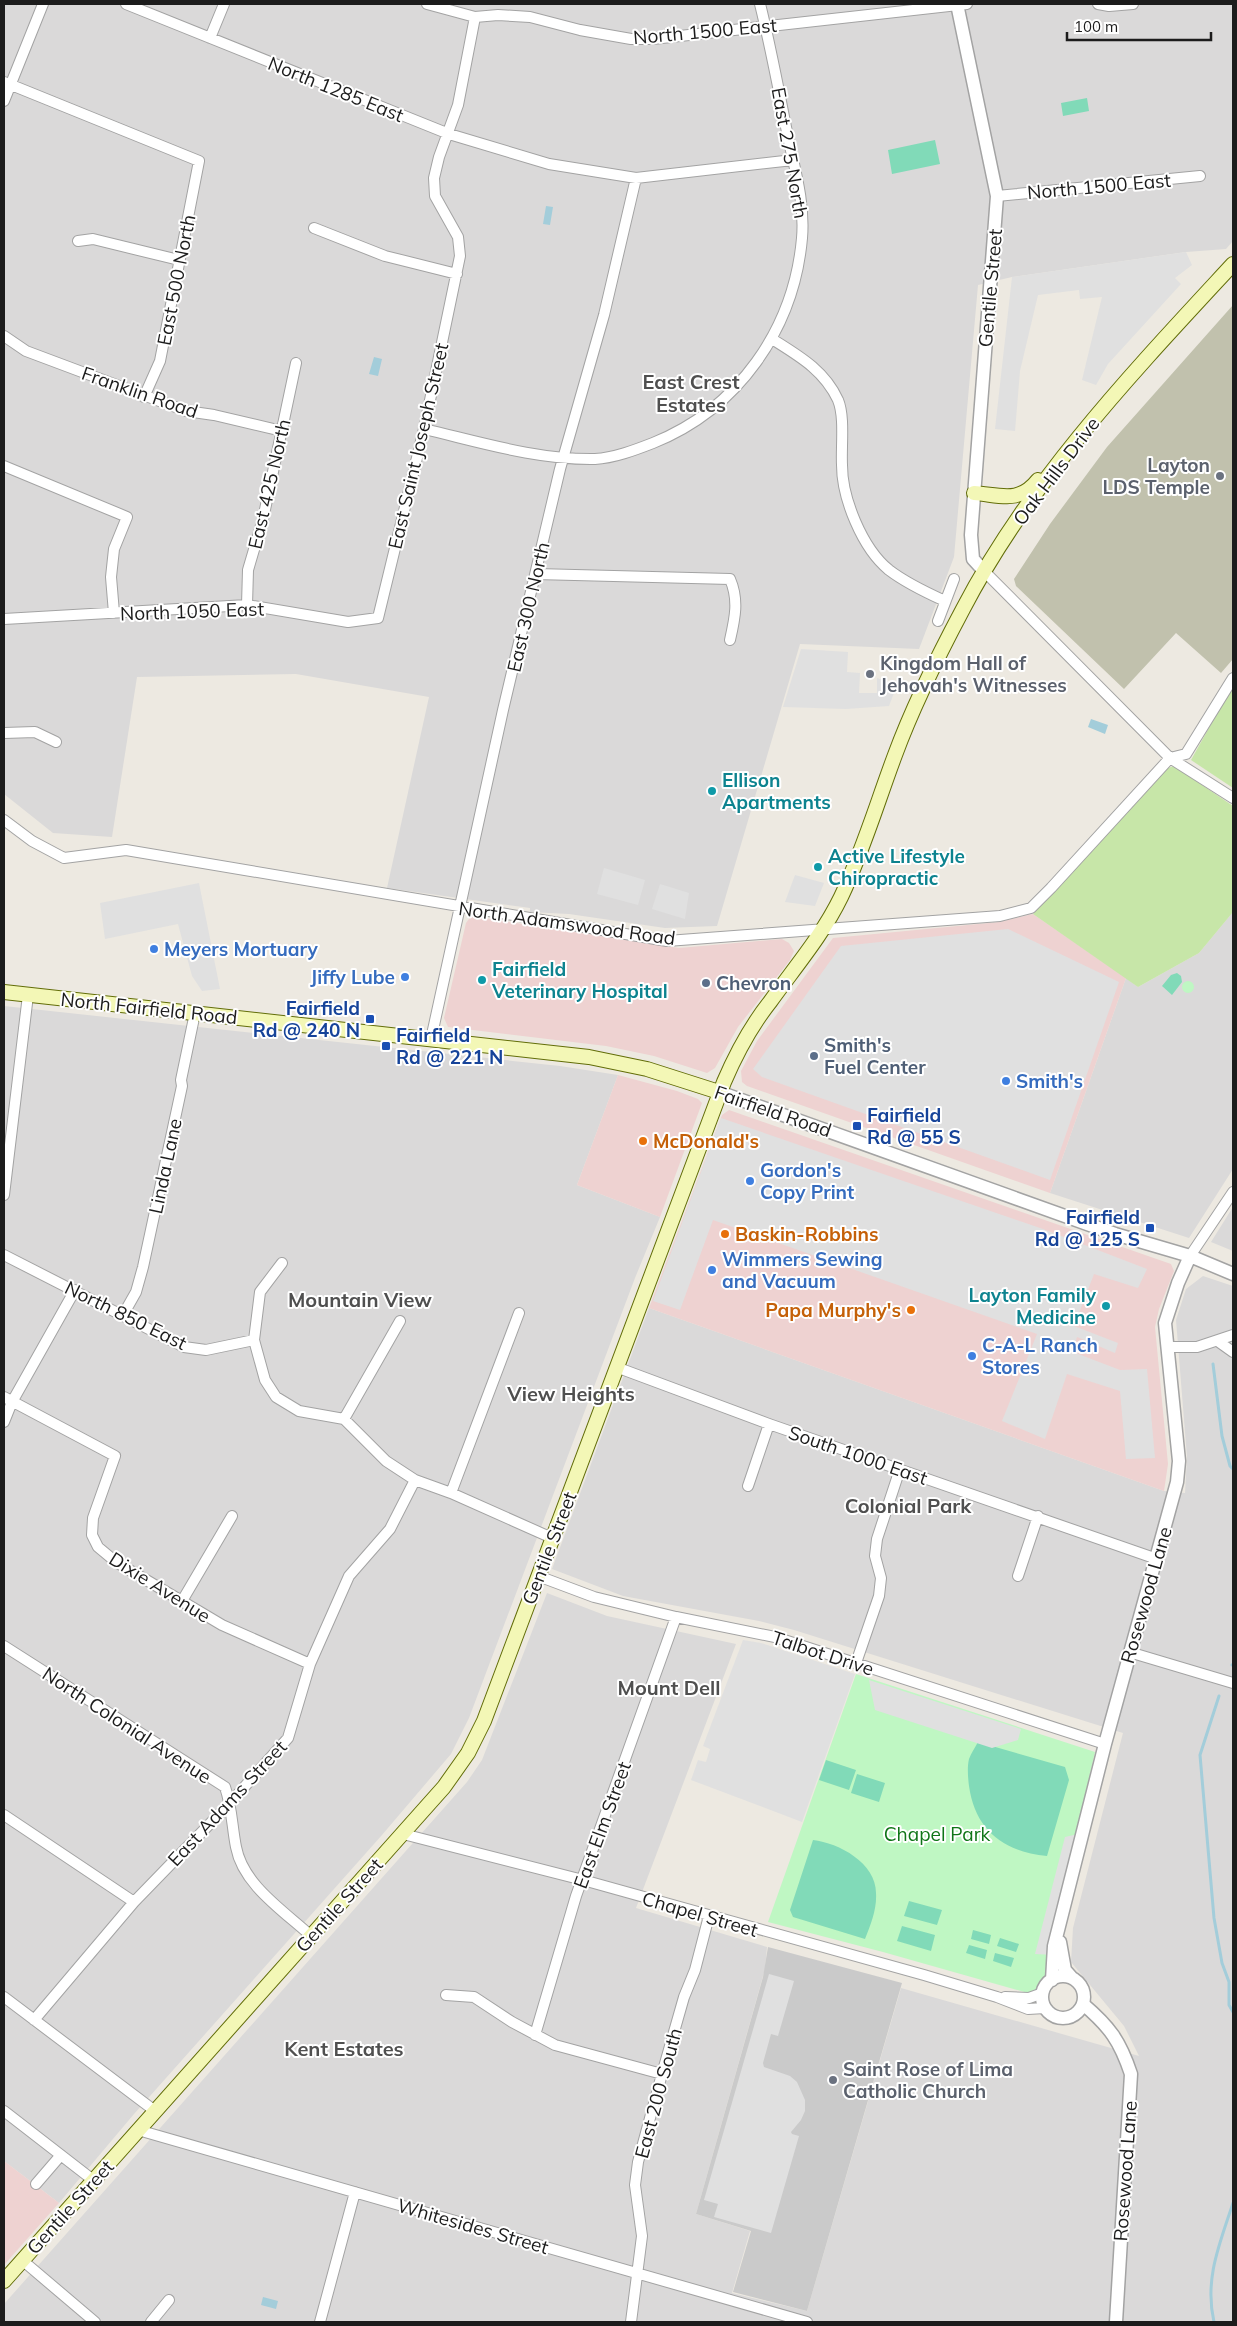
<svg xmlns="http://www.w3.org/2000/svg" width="1237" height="2326" font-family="Mulish,sans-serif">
<rect width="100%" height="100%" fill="#ede9e1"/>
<!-- residential -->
<path fill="#dad9d9" d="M4 4H1233V241L1226 249 1186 252 1012 277 978 285 954 557 919 649 800 644 717 926 665 928 569 914 530 912V908L387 888 429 697 296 674 137 677 112 837 53 833 4 794Z
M1233 912V1169L1189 1238 1050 1193 1126 978 1138 987 1199 953Z
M4 1006 560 1066 618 1075 577 1185 660 1217 635 1278 469 1718 451 1754 382 1835 134 2114 59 2203 4 2161Z
M1233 1207V1251L1211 1242Z
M1203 1276 1233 1286V2322H4V2304L467 1782 482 1760 547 1593 607 1616 736 1644 636 1908 767 1947 765 1969 696 2214 750 2231 732 2293 807 2311 901 1988 1139 2056 1124 2026 1071 1962 1073 1928 1123 1733 794 1630 759 1621 623 1596 552 1569 649 1308 1164 1491 1185 1493 1187 1457 1176 1320 1186 1289Z"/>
<!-- commercial -->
<path fill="#eed2d1" d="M1033 914 1126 978 1050 1193 747 1086 742 1082 741 1071 757 1041 833 938 999 922Z
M471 916 679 948 782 939 789 943 794 951 790 960 738 1027 715 1068 707 1073 654 1056 606 1046 448 1027 444 1018 466 923Z
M618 1075 677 1091 698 1099 702 1103 660 1217 577 1185Z
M729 1110 1171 1264 1174 1271 1159 1309 1155 1327 1168 1464 1164 1491 649 1308 722 1115Z
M4 2161 59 2203 4 2265Z"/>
<!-- religious -->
<path fill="#cacaca" d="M768 1947 902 1983 807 2311 733 2292 751 2231 696 2214 763 1977Z"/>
<!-- construction -->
<path fill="#c1c1ad" d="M1233 305V659L1221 673 1176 633 1124 689 1016 586 1014 579 1050 524 1107 447Z"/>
<!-- grass -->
<path fill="#c7e6a8" d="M1233 685V788L1191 760Z
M1174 766 1233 806V912L1199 953 1138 987 1033 914 1168 768Z"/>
<!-- park -->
<path fill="#bff7c3" d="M1182 987a6 6 0 1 1 12 0a6 6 0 1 1-12 0Z
M856 1674 1095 1752 1051 1945V1978L1044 1986 1028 1993 883 1952 768 1922Z"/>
<!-- pitch -->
<path fill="#81dab8" d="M1087 98 1089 111 1063 116 1061 103Z
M935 140 940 164 892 174 888 150Z
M1177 973 1181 976 1182 982 1172 995 1162 986 1171 975Z
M978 1742 1065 1767 1069 1780 1047 1856C1004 1852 975 1830 969 1786 968 1778 967 1767 969 1759 971 1753 975 1748 978 1742Z
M826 1760 856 1770 849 1790 819 1780Z
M857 1774 885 1783 879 1802 851 1793Z
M813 1840C839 1843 876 1863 876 1893 877 1909 871 1924 865 1939L793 1917 790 1910Z
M909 1901 942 1910 937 1925 904 1916Z
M902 1926 935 1935 931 1951 897 1941Z
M973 1930 991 1935 989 1944 971 1939Z
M1000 1938 1019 1944 1016 1952 997 1946Z
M969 1945 987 1950 985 1959 966 1953Z
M995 1953 1014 1958 1011 1967 993 1961Z"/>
<!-- parking -->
<path fill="#e0e0e0" d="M1186 252 1192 265 1175 278 1181 284 1108 364 1096 385 1082 380 1102 297 1080 299 1079 290 1038 295 1020 371 1015 431 995 429 1012 277Z
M801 649 848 652 847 672 860 673 859 693H877V678L897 685 889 706 846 709 783 707Z
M604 868 645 880 638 905 597 894Z
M795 875 824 883 815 906 785 902Z
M199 883 220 989 202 991 192 976 178 924 105 939 100 903Z
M660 884 689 893 685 919 652 909Z
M1008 929 1119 982 1050 1180 762 1077 753 1069 841 946Z
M721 1118 1043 1229 1147 1269 1138 1288 1094 1274 1074 1326 1118 1343 1115 1353 1077 1337 1073 1352 1120 1370 1147 1369 1155 1458 1126 1459 1120 1391 1067 1374 1045 1439 1002 1421 1037 1334 713 1220 680 1310 653 1301Z
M743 1640 761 1643 855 1674 802 1822 691 1780 698 1760 706 1762 710 1749 703 1746Z
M869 1680 1021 1729 1018 1740 992 1748 875 1710Z
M1078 1834 1054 1955 1035 1954 1065 1837Z
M769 1974 794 1981 778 2036 771 2034 763 2063 764 2067 790 2076 797 2082 805 2100V2111L801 2120 791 2132 792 2134 799 2136 771 2233 714 2217 718 2204 704 2200Z"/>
<!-- water -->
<path fill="#a3cdda" d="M546 206 553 207 550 225 543 224Z
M374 357 382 359 378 376 369 374Z
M1091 719 1108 725 1105 734 1088 727Z
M263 2297 278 2301 276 2309 261 2305Z"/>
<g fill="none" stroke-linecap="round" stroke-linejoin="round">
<!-- stream -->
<path stroke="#a3cdda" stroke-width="3" d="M1213 1364 1222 1436 1230 1466 1233 1469
M1232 1665 1233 1664
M1219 1696 1200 1755 1214 1918 1222 1963 1229 1982V2005L1233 2012
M1214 2322C1204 2279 1220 2243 1233 2203"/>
<defs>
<path id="minor" d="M126 4 449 134 549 164 636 178 793 160
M427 4 475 17 498 15 530 17 580 30 631 39H653L967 4
M1098 4 1109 6 1133 4
M210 38 224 4
M4 82 199 161 160 361 144 397
M4 101 43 4
M997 196 1200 176
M314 228 385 256 457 274
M78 241 93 239 179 260
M4 336 26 351 186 411 214 415 282 431
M772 339C799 356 824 370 838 400 845 417 841 446 842 465 842 498 862 548 889 570 906 583 925 592 945 601
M424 429C480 442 537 460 595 459 614 458 635 450 653 443 738 409 794 329 802 238 805 203 795 170 788 137 779 92 771 48 760 4
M4 466 127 517 114 549 111 577 114 613
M984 571 1170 758 1233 798
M536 574 730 579C739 600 735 618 730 640
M247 605 248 570 263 519 296 363
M4 619 247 605 348 622 378 618 424 429 460 256 458 237 435 196 434 178 439 157 458 105 475 17
M938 621 954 579
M4 733 35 732 56 742
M4 820 32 841 64 858 126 850 667 941 1000 916 1031 908 1051 888 1170 758 1186 754 1233 678
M431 1039 503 710 560 469 604 315 636 178
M4 1195 28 995
M4 1255 184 1347 206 1350 254 1340
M1190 1256 1233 1192
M282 1263 260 1292 254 1340 265 1380 276 1397 299 1411 344 1419 386 1461 415 1480 451 1493 552 1538
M123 1315 136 1292 143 1267 182 1086 181 1080 195 1013
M1219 1342 1233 1352
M1168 1347H1197L1233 1335
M616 1367 769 1424 1157 1559
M4 1397 115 1456 93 1518 92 1535 98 1547 116 1562 222 1625 310 1664
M344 1419 400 1321
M4 1422 12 1402 75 1290
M748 1486 769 1424
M451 1493 519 1313
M538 1576 594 1597 676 1617 775 1637 1105 1744
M1018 1576 1038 1516
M182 1601 232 1516
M4 1646 225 1787C232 1807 232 1827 236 1847 243 1885 284 1911 311 1936
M1129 1652 1233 1683
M856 1663 879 1596 881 1578 875 1556 877 1539 900 1469
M4 1815 134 1902
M403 1834 583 1880 924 1975 997 1997 1028 2009 1045 2008
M446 1995 474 1997 512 2022 555 2045 662 2074
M4 1997 155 2111
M1005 1997 1029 1998 1043 1993
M34 2020 134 1902 230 1803 288 1738 310 1664 349 1576 390 1529 415 1480
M535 2035 576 1896 676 1617
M4 2111 93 2180
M138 2130 807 2322
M36 2184 61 2155
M22 2260 95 2322
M151 2322 169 2300
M320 2322 355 2192
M631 2322 642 2236 635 2185 638 2162 662 2074 684 1997 695 1970 709 1916"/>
<path id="tertiary" d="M957 4 997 196 971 535 973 559 984 571
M719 1092 1115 1234 1190 1256 1233 1274
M1060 1942 1065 1970 1072 1978
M1042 1997a21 21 0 1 1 42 0a21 21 0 1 1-42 0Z
M1052 1980 1054 1946 1105 1744 1177 1482 1179 1461 1165 1323 1178 1283 1190 1256
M1083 2004C1110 2027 1120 2041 1131 2074L1116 2322"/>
<path id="secondary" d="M974 493C1001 495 1019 504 1038 480
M4 992 589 1057 647 1069 719 1092
M4 2281 444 1787 468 1753 484 1721 724 1082C736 1054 751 1026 770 1002 795 967 822 936 841 897 863 851 877 803 895 755 913 706 938 656 963 609 1030 480 1135 370 1233 264"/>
</defs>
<!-- minor casing -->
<use href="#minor" stroke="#a3a3a3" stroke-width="12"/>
<!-- tertiary casing -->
<use href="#tertiary" stroke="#a3a3a3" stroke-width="15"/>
<!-- secondary casing -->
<use href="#secondary" stroke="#626d08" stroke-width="16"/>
<!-- minor -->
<use href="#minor" stroke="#fff" stroke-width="10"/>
<!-- tertiary -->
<use href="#tertiary" stroke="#fff" stroke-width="12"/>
<!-- secondary -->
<use href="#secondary" stroke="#f3f7b6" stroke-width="14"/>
</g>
<!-- markers -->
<g fill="#6b7280" stroke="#fff" stroke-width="2">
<circle cx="1220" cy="476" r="5"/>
<circle cx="870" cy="674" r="5"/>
<circle cx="833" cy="2080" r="5"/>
</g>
<g fill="#0f9aa8" stroke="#fff" stroke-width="2">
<circle cx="712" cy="791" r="5"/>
<circle cx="818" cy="867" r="5"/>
<circle cx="482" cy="980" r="5"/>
<circle cx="1106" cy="1306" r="5"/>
</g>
<g fill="#3f7fe0" stroke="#fff" stroke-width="2">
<circle cx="154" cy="949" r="5"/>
<circle cx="405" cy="977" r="5"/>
<circle cx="1006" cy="1081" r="5"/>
<circle cx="750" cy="1181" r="5"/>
<circle cx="712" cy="1270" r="5"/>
<circle cx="972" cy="1356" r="5"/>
</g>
<g fill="#5c6f8a" stroke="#fff" stroke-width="2">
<circle cx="706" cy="983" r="5"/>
<circle cx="814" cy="1056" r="5"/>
</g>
<g fill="#1a4fb4" stroke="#fff" stroke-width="2">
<rect x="365" y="1014" width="10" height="10" rx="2.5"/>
<rect x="381" y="1041" width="10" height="10" rx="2.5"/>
<rect x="852" y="1121" width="10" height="10" rx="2.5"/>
<rect x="1145" y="1223" width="10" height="10" rx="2.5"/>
</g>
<g fill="#e8710a" stroke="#fff" stroke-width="2">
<circle cx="643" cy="1141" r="5"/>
<circle cx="725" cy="1234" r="5"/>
<circle cx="911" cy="1310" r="5"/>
</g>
<g text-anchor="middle" stroke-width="4" stroke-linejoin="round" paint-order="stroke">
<!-- street labels -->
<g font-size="19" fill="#1c1c1c" stroke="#fff">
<text transform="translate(705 31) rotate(-5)" y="7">North 1500 East</text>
<text transform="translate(336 89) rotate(22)" y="7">North 1285 East</text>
<text transform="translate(790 153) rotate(80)" y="7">East 275 North</text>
<text transform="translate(1099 186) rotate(-5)" y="7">North 1500 East</text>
<text transform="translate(176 280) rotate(-79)" y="7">East 500 North</text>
<text transform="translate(990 288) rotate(-85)" y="7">Gentile Street</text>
<text transform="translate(140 392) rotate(19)" y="7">Franklin Road</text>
<text transform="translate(418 446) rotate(-77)" y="7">East Saint Joseph Street</text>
<text transform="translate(1056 471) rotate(-53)" y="7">Oak Hills Drive</text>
<text transform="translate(269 484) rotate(-77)" y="7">East 425 North</text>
<text transform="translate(528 607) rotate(-77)" y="7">East 300 North</text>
<text transform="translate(192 611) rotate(-2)" y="7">North 1050 East</text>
<text transform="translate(567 923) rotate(8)" y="7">North Adamswood Road</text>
<text transform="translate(149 1008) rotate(6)" y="7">North Fairfield Road</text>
<text transform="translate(773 1111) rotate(19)" y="7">Fairfield Road</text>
<text transform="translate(165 1166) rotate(-78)" y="7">Linda Lane</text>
<text transform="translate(126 1315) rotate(26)" y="7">North 850 East</text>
<text transform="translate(858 1455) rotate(19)" y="7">South 1000 East</text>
<text transform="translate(549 1548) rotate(-69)" y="7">Gentile Street</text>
<text transform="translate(160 1587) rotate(32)" y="7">Dixie Avenue</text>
<text transform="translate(1146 1595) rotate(-74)" y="7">Rosewood Lane</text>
<text transform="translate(823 1653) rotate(18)" y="7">Talbot Drive</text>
<text transform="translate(127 1725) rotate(33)" y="7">North Colonial Avenue</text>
<text transform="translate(227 1803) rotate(-47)" y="7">East Adams Street</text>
<text transform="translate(602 1825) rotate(-70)" y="7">East Elm Street</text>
<text transform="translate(339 1905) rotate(-48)" y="7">Gentile Street</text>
<text transform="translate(700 1914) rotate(16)" y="7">Chapel Street</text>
<text transform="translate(658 2093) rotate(-75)" y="7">East 200 South</text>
<text transform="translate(1125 2171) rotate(-86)" y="7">Rosewood Lane</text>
<text transform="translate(70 2207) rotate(-48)" y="7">Gentile Street</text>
<text transform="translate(473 2226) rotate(16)" y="7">Whitesides Street</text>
</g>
<!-- worship labels -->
<g font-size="19" font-weight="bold" fill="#5b616d" stroke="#fff" text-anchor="start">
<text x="1210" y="472" text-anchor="end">Layton<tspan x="1210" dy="22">LDS Temple</tspan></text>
<text x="880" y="670">Kingdom Hall of<tspan x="880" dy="22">Jehovah's Witnesses</tspan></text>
<text x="843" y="2076">Saint Rose of Lima<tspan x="843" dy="22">Catholic Church</tspan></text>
</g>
<!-- culture labels -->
<g font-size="19" font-weight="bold" fill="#0d838f" stroke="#fff" text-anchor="start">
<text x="722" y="787">Ellison<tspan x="722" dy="22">Apartments</tspan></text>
<text x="828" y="863">Active Lifestyle<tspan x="828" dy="22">Chiropractic</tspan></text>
<text x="492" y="976">Fairfield<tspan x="492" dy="22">Veterinary Hospital</tspan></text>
<text x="1096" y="1302" text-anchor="end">Layton Family<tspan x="1096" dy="22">Medicine</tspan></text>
</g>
<!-- shop labels -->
<g font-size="19" font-weight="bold" fill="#366cbe" stroke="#fff" text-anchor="start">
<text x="164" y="956">Meyers Mortuary</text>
<text x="395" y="984" text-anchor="end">Jiffy Lube</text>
<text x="1016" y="1088">Smith's</text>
<text x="760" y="1177">Gordon's<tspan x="760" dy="22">Copy Print</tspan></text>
<text x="722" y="1266">Wimmers Sewing<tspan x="722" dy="22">and Vacuum</tspan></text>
<text x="982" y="1352">C-A-L Ranch<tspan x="982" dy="22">Stores</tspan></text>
</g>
<!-- service labels -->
<g font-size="19" font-weight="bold" fill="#4e5e75" stroke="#fff" text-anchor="start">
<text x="716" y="990">Chevron</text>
<text x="824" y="1052">Smith's<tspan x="824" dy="22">Fuel Center</tspan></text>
</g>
<!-- transit labels -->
<g font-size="19" font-weight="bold" fill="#164399" stroke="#fff" text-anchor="end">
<text x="360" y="1015">Fairfield<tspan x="360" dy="22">Rd @ 240 N</tspan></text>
<text x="396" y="1042" text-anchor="start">Fairfield<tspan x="396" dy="22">Rd @ 221 N</tspan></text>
<text x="867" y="1122" text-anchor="start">Fairfield<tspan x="867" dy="22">Rd @ 55 S</tspan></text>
<text x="1140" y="1224">Fairfield<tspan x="1140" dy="22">Rd @ 125 S</tspan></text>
</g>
<!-- food labels -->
<g font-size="19" font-weight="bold" fill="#c56008" stroke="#fff" text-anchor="start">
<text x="653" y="1148">McDonald's</text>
<text x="735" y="1241">Baskin-Robbins</text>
<text x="901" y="1317" text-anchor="end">Papa Murphy's</text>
</g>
<!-- park labels -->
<g font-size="19" fill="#0f7517" stroke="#fff">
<text x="937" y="1841">Chapel Park</text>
</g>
<!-- neighbourhood labels -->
<g font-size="20" font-weight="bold" fill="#4f4f4f" stroke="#fff">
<text x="691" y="389">East Crest<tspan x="691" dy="23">Estates</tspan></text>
<text x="360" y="1307">Mountain View</text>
<text x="571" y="1401">View Heights</text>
<text x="908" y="1513">Colonial Park</text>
<text x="669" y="1695">Mount Dell</text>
<text x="344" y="2056">Kent Estates</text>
</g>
</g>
<!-- border -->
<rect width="1237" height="2326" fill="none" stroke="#1c1c1c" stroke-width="10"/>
<!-- scale -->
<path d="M1067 32v8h144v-8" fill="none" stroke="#1c1c1c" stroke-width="2.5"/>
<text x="1074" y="32" font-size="15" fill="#1c1c1c" stroke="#ffffff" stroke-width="4" paint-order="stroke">100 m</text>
</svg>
